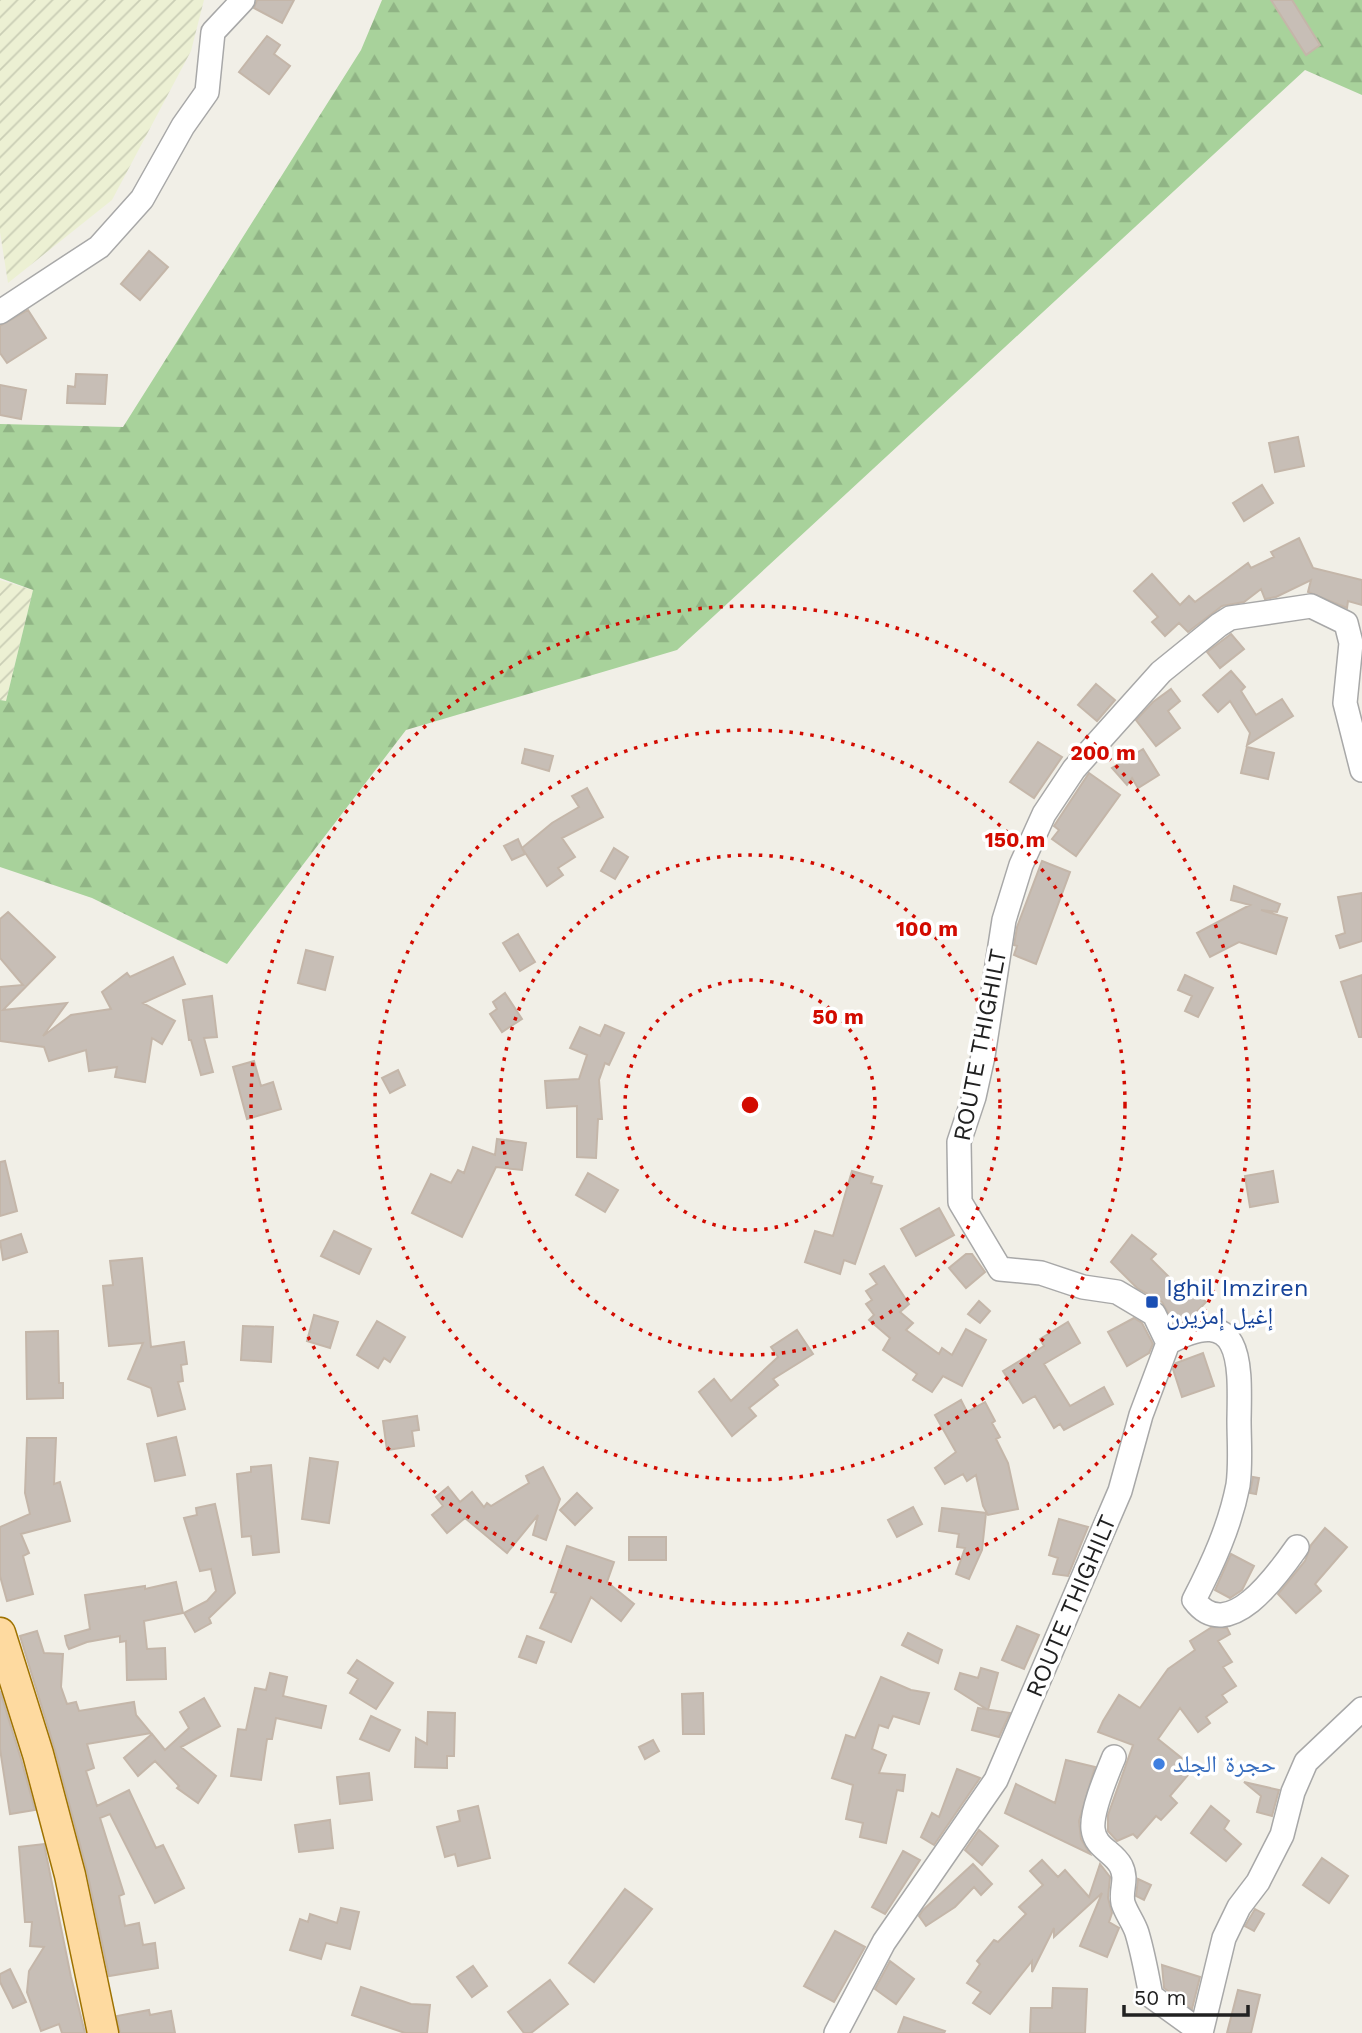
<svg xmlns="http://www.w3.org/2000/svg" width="1362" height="2033" font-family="'Work Sans','Noto Naskh Arabic',sans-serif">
<defs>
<pattern id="farmland-furrows" width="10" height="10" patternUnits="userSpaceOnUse" patternTransform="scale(1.75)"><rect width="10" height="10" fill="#ecf0d3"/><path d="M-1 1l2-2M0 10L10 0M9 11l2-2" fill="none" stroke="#caceb5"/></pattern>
<pattern id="forest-firs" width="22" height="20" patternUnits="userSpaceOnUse" patternTransform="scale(1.75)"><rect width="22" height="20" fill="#a8d29b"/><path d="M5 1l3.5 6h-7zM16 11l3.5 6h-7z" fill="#90b485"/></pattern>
</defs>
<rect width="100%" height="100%" fill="#f1efe7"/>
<!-- farmland -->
<path fill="url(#farmland-furrows)" d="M0 0H204L191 51 112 200 8 283 0 232Z
M0 580 33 590 6 701 0 700Z"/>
<!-- forest -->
<path fill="url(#forest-firs)" d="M382 0H1362V95L1305 70 677 650 406 730 227 964 92 898 0 867V700L6 701 33 590 0 578V424L123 427 361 50Z"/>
<!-- building -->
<path fill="#c7beb6" stroke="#c4b6a9" stroke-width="2" d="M257 0H294L282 23 254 8Z
M1271 0H1292L1320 45 1306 55Z
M267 36 280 45 274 54 290 66 269 94 239 72Z
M149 251 168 267 140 300 121 284Z
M28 310 46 338 7 363 0 353V326Z
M76 374 107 375 105 404 67 403 68 386 75 387Z
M0 385 26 390 21 419 0 415Z
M1298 437 1304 466 1275 472 1269 443Z
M1262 485 1273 503 1244 521 1233 503Z
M1299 538 1313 568 1362 580V605L1348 601 1347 608 1308 592 1311 580 1276 597 1265 599 1261 589 1244 602 1222 606 1188 632 1179 623 1165 636 1152 622 1158 617 1134 591 1152 574 1180 605 1189 596 1195 602 1248 563 1251 568 1274 557 1271 552Z
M1231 634 1244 649 1220 668 1207 652Z
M1231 671 1245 687 1241 691 1256 715 1282 699 1293 716 1247 745 1250 733 1230 701 1218 712 1203 695Z
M1096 684 1115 700 1097 721 1078 705Z
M1171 689 1180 701 1168 711 1180 728 1156 746 1136 720 1153 702Z
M1038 742 1062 757 1034 798 1010 782Z
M1247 747 1274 753 1268 779 1241 773Z
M525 749 553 756 549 771 522 763Z
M1143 749 1159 775 1138 788 1132 778 1127 785 1112 768Z
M1089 773 1120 795 1076 856 1052 839 1059 830 1054 826Z
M587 788 603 817 562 838 575 857 558 868 563 875 547 886 522 848 525 854 512 860 504 846 518 839 522 848 552 823 579 807 572 796Z
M614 848 628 857 615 879 601 871Z
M1042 861 1070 872 1036 964 1014 955 1017 946 1014 945 1017 927Z
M1234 886 1280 904 1277 912 1261 910 1287 918 1276 954 1239 942 1210 957 1197 933 1250 905 1231 900Z
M1362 893V941L1340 948 1336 936 1345 933 1338 897Z
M8 912 55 957 3 1010 67 1003 43 1036 71 1015 111 1009 102 992 127 973 130 977 173 957 185 984 143 1003 175 1021 162 1044 152 1038 145 1082 115 1077 117 1067 89 1071 86 1050 49 1061 44 1047 0 1041V987L23 985 0 958V919Z
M518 934 535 962 520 971 503 943Z
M306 950 333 957 325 990 298 983Z
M1185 975 1213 988 1198 1017 1185 1011 1192 996 1178 990Z
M1362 975V1037H1359L1341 982Z
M505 993 522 1019 502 1032 490 1014 497 1009 493 1002Z
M212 996 217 1037 204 1038 213 1072 201 1075 191 1040H189L183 1000Z
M605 1025 624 1033 609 1065 605 1063 599 1080 602 1119H598L596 1158 577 1157V1106L547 1108 545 1081 579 1079 587 1055 570 1048 580 1027 600 1036Z
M254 1061 261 1086 273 1082 281 1109 247 1119 233 1067Z
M398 1070 405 1085 390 1093 382 1078Z
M497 1139 526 1143 522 1170 496 1167 462 1237 412 1213 431 1174 451 1183 458 1170 464 1173 473 1147 495 1155Z
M5 1161 17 1211 0 1216V1162Z
M852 1171 873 1177 871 1183 882 1186 855 1264 844 1260 840 1274 805 1262 815 1231 833 1236Z
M1273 1171 1278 1202 1250 1207 1245 1176Z
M588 1173 618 1190 605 1212 576 1195Z
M939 1208 954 1235 916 1256 901 1229Z
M334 1231 371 1249 359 1274 321 1256Z
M21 1234 27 1252 3 1260 0 1241Z
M1132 1235 1156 1254 1151 1259 1182 1290 1188 1284 1206 1302 1191 1318 1175 1325 1162 1302 1137 1288 1111 1262Z
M966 1254H972L985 1272 966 1288 949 1268Z
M142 1258 151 1347 184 1342 187 1364 181 1365 183 1381 178 1382 185 1409 158 1416 151 1388 128 1379 143 1343 109 1346 103 1286 113 1285 110 1261Z
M884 1266 909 1304 900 1312 913 1323 906 1330 939 1354 942 1348 952 1355 966 1329 986 1340 962 1386 943 1376 932 1392 913 1380 917 1374 883 1350 890 1338 869 1320 874 1315 866 1304 872 1300 866 1291 877 1284 870 1274Z
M979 1301 990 1311 980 1323 968 1314Z
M314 1315 338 1322 330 1348 307 1341Z
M1134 1318 1142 1323 1153 1344 1149 1353 1127 1366 1108 1332Z
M377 1321 405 1337 390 1362 384 1358 378 1368 357 1355Z
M1068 1322 1080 1343 1044 1364 1070 1406 1104 1387 1113 1404 1064 1430 1060 1424 1054 1428 1035 1396 1023 1403 1003 1371 1044 1346 1040 1339Z
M243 1326 273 1327 271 1362 241 1360Z
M797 1330 813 1354 773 1379 778 1385 749 1408 756 1416 732 1436 699 1392 714 1379 731 1401 778 1357 771 1347Z
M58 1331 59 1383H63V1398L27 1399 26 1332Z
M1203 1353 1214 1386 1182 1397 1173 1369 1176 1363Z
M961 1400 967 1412 985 1402 995 1421 992 1423 1000 1437 996 1439 1008 1463 1018 1509 988 1515 983 1506 976 1475 967 1481 963 1474 945 1484 935 1468 956 1452 935 1415Z
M417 1416 419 1430 412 1431 414 1446 387 1450 383 1421Z
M176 1437 185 1475 155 1481 147 1444Z
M27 1438H56L54 1484 60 1482 70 1521 21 1534 29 1553 23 1556 33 1594 7 1601 0 1576V1527L30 1514 25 1493Z
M310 1458 338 1462 329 1523 302 1519Z
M271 1465 279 1552 253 1555 251 1536 242 1537 237 1474 251 1472V1467Z
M543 1467 560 1499 546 1540 533 1535 538 1515 507 1553 465 1518 447 1533 432 1515 443 1506 436 1497 448 1487 460 1502 472 1492 484 1507 487 1503 491 1506 529 1483 526 1476Z
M1253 1477 1259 1478 1256 1494 1250 1493Z
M577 1493 592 1508 575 1525 560 1510Z
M215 1504 235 1593 209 1618 211 1623 195 1632 184 1613 207 1601 216 1591 211 1569 200 1571 184 1518 197 1515 196 1508Z
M913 1507 922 1524 897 1537 888 1520Z
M942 1508 986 1513 982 1550 969 1579 956 1574 965 1548 957 1547 959 1534 939 1531Z
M1059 1519 1088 1527 1068 1576 1053 1574 1058 1558 1049 1555Z
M1325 1528 1347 1547 1315 1584 1321 1591 1296 1613 1278 1594 1305 1561 1311 1545Z
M629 1537H666V1560H629Z
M567 1546 614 1562 607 1582 634 1604 621 1621 591 1597 571 1642 540 1628 556 1593 551 1592Z
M1231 1554 1254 1566 1242 1590 1230 1598 1215 1590Z
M176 1582 183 1613 144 1621 147 1649 165 1648 166 1679 127 1680 126 1641 120 1642V1636L87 1642 69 1649 67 1645 65 1636 90 1629 85 1595 145 1586V1589Z
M1017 1626 1039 1635 1024 1669 1002 1660Z
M1212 1627 1227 1628 1230 1634 1218 1641 1232 1662 1223 1667 1236 1686 1222 1695 1227 1702 1206 1717 1210 1723 1198 1732 1180 1708 1158 1739 1194 1768 1170 1796 1177 1803 1161 1820 1156 1816 1137 1838 1133 1834 1117 1841 1108 1831V1815L1133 1745 1098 1732 1103 1721 1119 1695 1140 1708 1168 1669 1195 1650 1190 1641Z
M37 1631 44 1653 63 1654 61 1687 67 1704 76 1702 79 1711 134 1702 136 1715 151 1733 87 1744 94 1768 86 1771 97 1806 129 1790 156 1848 163 1845 184 1888 155 1903 110 1814 100 1818 124 1894 119 1896 125 1926 139 1923 143 1945 155 1943 158 1968 109 1976 87 1871 55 1750 20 1636Z
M908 1633 942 1650 938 1663 902 1645Z
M527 1636 544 1642 536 1663 519 1657Z
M357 1660 393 1683 376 1709 350 1693 358 1679 348 1673Z
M981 1668 998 1673 988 1710 955 1689 960 1673 978 1678Z
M270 1673 287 1677 283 1696 326 1706 321 1728 276 1718 272 1739H267L261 1780 231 1776 238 1729 246 1730 255 1688 266 1690Z
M881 1677 911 1690 929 1693 919 1724 893 1716 888 1728 879 1725 872 1749 886 1755 879 1773 905 1775 903 1791 897 1790 886 1843 860 1837 863 1823 846 1819 853 1785 832 1778 846 1735 855 1738Z
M0 1691 21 1759 35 1810 10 1814 0 1749Z
M703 1693 704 1734H683L682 1694Z
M204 1698 220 1726 181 1747 216 1776 198 1803 177 1788 179 1786 155 1761 138 1776 124 1758 152 1734 165 1750 189 1728 180 1712Z
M978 1708 1010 1713 999 1737 972 1730Z
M428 1712 455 1713 454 1756H447V1768L415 1767 416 1738 427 1744Z
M371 1716 400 1730 389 1751 360 1739Z
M653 1740 659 1751 645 1759 639 1747Z
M1066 1760 1095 1767 1079 1821 1081 1839 1090 1854 1005 1813 1016 1784 1055 1803Z
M957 1769 980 1778 934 1845 921 1837 932 1813 939 1817Z
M369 1773 372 1800 340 1804 337 1777Z
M1244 1782 1279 1790 1272 1816 1257 1812 1261 1796Z
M478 1806 490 1858 458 1866 455 1854 445 1857 437 1827 460 1821 458 1811Z
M1211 1806 1229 1821 1224 1829 1241 1844 1226 1861 1191 1833Z
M330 1820 333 1848 299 1852 295 1825Z
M979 1830 998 1846 982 1865 965 1850Z
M44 1844 71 1977 85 2033H62L59 2024 41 2031 27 1992 29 1971 44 1947 30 1946 32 1922H25L19 1847Z
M903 1851 920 1860 885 1914 872 1907Z
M1322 1858 1348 1876 1329 1903 1303 1885Z
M1042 1860 1058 1877 1065 1870 1089 1897 1100 1864 1110 1877 1108 1898 1112 1913 1109 1922 1119 1928 1107 1957 1080 1946 1102 1893 1054 1937V1928L1032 1972V1961L990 2014 973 2003 981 1992 967 1983 980 1964 977 1961 994 1940 998 1942 1026 1914 1019 1907 1043 1885 1030 1871Z
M973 1864 992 1884 981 1895 974 1887 955 1907 926 1926 919 1916 923 1910Z
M1138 1879 1151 1885 1144 1900 1136 1896Z
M625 1889 652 1909 594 1982 569 1963Z
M341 1908 359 1912 350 1949 326 1943 321 1959 290 1950 300 1919 308 1922 310 1914 337 1923Z
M1255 1909 1264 1914 1254 1931 1245 1926Z
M835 1931 865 1947 834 2002 804 1986Z
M890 1961 914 1979 896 2004 875 1989Z
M1162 1965 1200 1977 1192 2009 1164 1988Z
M473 1966 487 1986 472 1997 457 1977Z
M10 1969 26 2002 13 2008 0 1982V1974Z
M550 1980 568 2004 531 2033H524L508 2012Z
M361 1987 411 2004 430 2005 427 2033H405L352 2015Z
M1053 1988 1087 1989 1085 2033H1030L1031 2008H1052Z
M1238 1990 1260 1995 1251 2033H1227Z
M149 2010 150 2015 171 2011 175 2033H120L117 2016Z
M904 2017 945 2031 944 2033H898Z"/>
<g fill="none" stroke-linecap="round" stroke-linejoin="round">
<defs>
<path id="minor" d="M0 312 99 247 142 199 183 126 207 92 213 32 243 0
M1168 1343C1244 1301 1240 1366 1239 1420 1239 1441 1241 1464 1238 1485 1230 1526 1213 1563 1194 1600 1228 1646 1278 1574 1297 1547
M1114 1757C1107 1774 1091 1811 1093 1829 1095 1848 1113 1851 1121 1866 1128 1880 1120 1889 1123 1903 1126 1913 1134 1923 1137 1933 1143 1953 1147 1975 1151 1996L1201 2032
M836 2033 884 1942 996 1780 1120 1491 1141 1415 1168 1343 1154 1314 1117 1292 1083 1287 1041 1273 1000 1269 960 1202 959 1142 974 1097 983 1056 1004 920 1021 865 1044 814 1074 769 1161 672 1219 625 1230 618 1311 606 1346 623 1351 643 1345 703 1362 770
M1201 2033 1224 1938 1239 1907 1258 1882 1282 1835 1293 1792 1306 1762 1362 1709"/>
<path id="major" d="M0 1633 38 1754 70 1875 103 2033"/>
</defs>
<!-- minor casing -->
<use href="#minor" stroke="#a8a8a8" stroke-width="26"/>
<!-- major casing -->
<use href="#major" stroke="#9e7200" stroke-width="33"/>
<!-- minor -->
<use href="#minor" stroke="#fff" stroke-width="23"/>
<!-- major -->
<use href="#major" stroke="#fedaa0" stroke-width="30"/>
</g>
<!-- distance rings -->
<g fill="none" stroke="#d20b00" stroke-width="3.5" stroke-dasharray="3.5 7">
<circle cx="750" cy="1105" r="125"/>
<circle cx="750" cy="1105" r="250"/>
<circle cx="750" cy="1105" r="375"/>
<circle cx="750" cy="1105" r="499"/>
</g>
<!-- markers -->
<rect fill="#1a4fb4" stroke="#fff" stroke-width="2.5" x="1145" y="1295" width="14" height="14" rx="3.5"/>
<circle fill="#3f7fe0" stroke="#fff" stroke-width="2.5" cx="1159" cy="1764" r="7"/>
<g text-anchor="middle" stroke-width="7" stroke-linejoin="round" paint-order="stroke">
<!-- street labels -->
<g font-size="24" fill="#212121" stroke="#fff">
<text transform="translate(980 1045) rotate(-79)" y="8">ROUTE THIGHILT</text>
<text transform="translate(1071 1606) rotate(-67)" y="8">ROUTE THIGHILT</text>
</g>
<!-- transit labels -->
<g font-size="24" fill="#164399" stroke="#fff" text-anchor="start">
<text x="1166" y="1296">Ighil Imziren<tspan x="1166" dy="28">إغيل إمزيرن</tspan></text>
</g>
<!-- shop labels -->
<g font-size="24" fill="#366cbe" stroke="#fff" text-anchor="start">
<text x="1173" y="1772">حجرة الجلد</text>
</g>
</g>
<circle cx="750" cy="1105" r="10" fill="#d20b00" stroke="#fff" stroke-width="3.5"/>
<g font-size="21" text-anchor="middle" font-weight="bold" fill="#d20b00" stroke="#fff" stroke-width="7" stroke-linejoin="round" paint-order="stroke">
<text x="1103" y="760">200 m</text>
<text x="1015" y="847">150 m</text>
<text x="927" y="936">100 m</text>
<text x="838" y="1024">50 m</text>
</g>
<!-- scale -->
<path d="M1124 2005v10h124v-10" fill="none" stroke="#212121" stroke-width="3.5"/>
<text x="1134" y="2005" font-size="21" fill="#212121" stroke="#ffffff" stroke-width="5" paint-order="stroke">50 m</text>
</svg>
